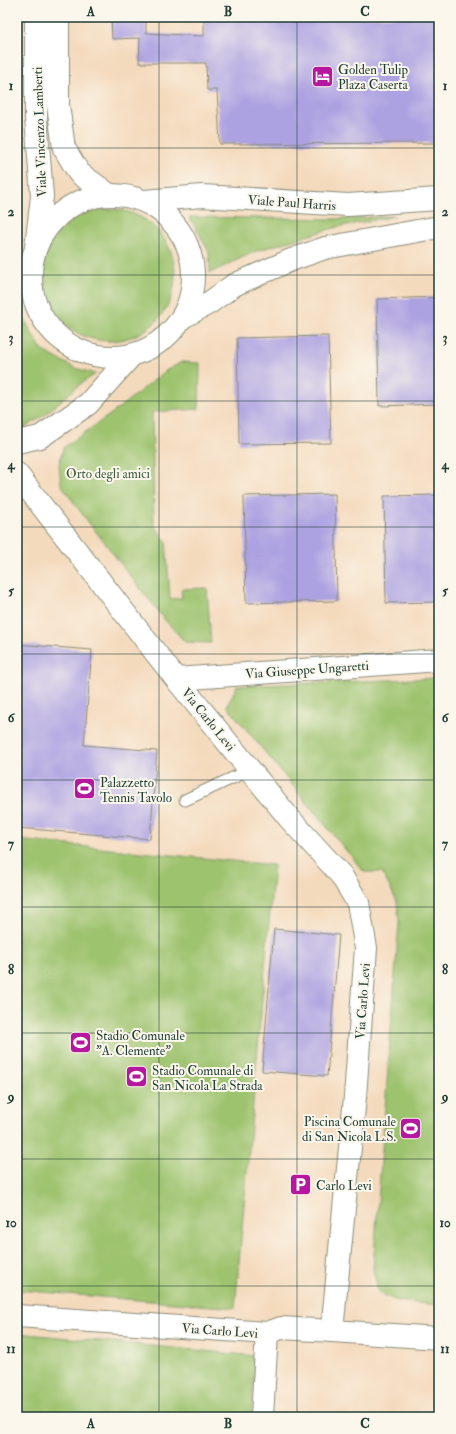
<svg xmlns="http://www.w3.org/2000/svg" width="456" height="1434" font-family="'IM FELL Double Pica',serif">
<rect width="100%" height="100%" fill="#fbf7ec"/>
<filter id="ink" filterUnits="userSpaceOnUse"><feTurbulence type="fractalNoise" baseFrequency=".025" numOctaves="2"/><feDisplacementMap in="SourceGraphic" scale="8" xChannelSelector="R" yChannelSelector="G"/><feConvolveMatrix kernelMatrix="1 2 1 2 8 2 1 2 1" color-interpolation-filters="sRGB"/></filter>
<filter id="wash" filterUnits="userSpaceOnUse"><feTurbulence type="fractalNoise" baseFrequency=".012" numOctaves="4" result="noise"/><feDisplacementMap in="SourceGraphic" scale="16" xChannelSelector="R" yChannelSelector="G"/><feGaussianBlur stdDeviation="0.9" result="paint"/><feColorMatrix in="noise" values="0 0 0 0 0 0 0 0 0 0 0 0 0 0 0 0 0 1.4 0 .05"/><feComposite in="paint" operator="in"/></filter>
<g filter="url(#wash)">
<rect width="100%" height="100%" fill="#f4dabd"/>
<!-- green -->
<path fill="#9ec36e" stroke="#5e8051" d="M43 275a66 66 0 1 1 132 0a66 66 0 1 1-132 0Z
M395 216 337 227 256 251 210 273 209 252 196 228 189 217 336 219Z
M24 318 31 332 43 351 75 368 96 374 83 382 43 416 17 433V330Z
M182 362 200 363 199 409 152 412 154 525 166 541 170 599 182 598 181 589 207 588 211 643 185 642 164 619 76 506 61 484 59 465 63 448 111 414 167 370Z
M439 678V1305L397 1301 379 1293 373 1269 399 922 397 902 382 872H364L227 706 237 686Z
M17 840 274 865 235 1308 17 1290Z
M17 1333 256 1356 251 1417H17Z"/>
<g id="blocks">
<!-- building -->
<path fill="#aca1e1" d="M111 17H146V33L204 36V17H439V143L220 144 217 90H207L206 63H139L140 38 112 39Z
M439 297V404L379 406 377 299Z
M328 336 331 443 239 444 237 338Z
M335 494 337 601 246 603 244 496Z
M439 495V602L386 603 384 496Z
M17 644 92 650 84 745 157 751 150 839 17 828Z
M274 929 339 935 327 1076 262 1071Z"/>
</g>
</g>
<g filter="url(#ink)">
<use href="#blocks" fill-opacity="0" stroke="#8a8c78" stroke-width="1"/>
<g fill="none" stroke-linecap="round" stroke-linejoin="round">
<defs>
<path id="service" d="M185 800 250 770"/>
<path id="minor" d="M58 17V105L64 148 79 173 108 194
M36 247 42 196 36 118V17
M17 474 176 679 289 818 341 875 358 903 366 948 355 1097 332 1331 281 1328 267 1333 17 1316
M176 679 439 660
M332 1331 439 1338
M262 1417 267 1333"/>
<path id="tertiary" d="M31 276a81 81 0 1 1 162 0a81 81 0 1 1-162 0Z
M145 201 202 196 348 205 439 199
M183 317 209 303 234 285 291 260 325 248 439 227
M17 442 40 437 88 404 131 356"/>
</defs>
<!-- service casing -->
<use href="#service" stroke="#8a8c78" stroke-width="13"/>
<!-- minor casing -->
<use href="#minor" stroke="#8a8c78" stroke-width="24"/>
<!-- tertiary casing -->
<use href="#tertiary" stroke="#8a8c78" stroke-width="24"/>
<!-- service -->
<use href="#service" stroke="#fff" stroke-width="11"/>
<!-- minor -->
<use href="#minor" stroke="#fff" stroke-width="22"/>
<!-- tertiary -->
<use href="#tertiary" stroke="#fff" stroke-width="22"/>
</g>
</g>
<!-- grid -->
<path fill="none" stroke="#1f3d34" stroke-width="1" stroke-opacity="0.55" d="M159 17V1417M297 17V1417M17 148H439M17 275H439M17 401H439M17 527H439M17 654H439M17 780H439M17 907H439M17 1033H439M17 1159H439M17 1286H439"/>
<!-- icons -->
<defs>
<symbol id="hotel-square" viewBox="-11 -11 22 22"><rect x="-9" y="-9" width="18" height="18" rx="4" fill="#b5179e" stroke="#fbf7ec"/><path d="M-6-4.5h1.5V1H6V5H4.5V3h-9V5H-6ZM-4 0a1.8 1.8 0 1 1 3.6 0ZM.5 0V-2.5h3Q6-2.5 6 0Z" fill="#fff"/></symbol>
<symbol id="stadium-square" viewBox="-11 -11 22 22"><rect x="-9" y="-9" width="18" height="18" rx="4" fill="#b5179e" stroke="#fbf7ec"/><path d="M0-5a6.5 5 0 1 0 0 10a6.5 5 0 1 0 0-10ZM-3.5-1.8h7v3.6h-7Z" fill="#fff"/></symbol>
<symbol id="parking-square" viewBox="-11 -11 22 22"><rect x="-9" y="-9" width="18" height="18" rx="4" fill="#b5179e" stroke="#fbf7ec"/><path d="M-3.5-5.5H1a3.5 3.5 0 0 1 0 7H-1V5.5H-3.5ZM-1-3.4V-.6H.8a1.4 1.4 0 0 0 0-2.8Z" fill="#fff"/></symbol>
</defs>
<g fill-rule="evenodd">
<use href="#hotel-square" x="310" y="64" width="25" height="25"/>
<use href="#stadium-square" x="72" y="776" width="25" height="25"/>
<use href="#stadium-square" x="68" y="1030" width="25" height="25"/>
<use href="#stadium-square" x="124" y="1064" width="25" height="25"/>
<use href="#stadium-square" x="398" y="1116" width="25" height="25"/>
<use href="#parking-square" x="288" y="1172" width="25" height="25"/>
</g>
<g text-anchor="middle" stroke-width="4" stroke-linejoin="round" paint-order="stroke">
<!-- poi labels -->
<g font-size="13" fill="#1f3d34" stroke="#fbf7ec" text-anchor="start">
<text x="338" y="74">Golden Tulip<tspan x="338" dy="15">Plaza Caserta</tspan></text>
<text x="100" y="787">Palazzetto<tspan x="100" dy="15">Tennis Tavolo</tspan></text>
<text x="96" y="1040">Stadio Comunale<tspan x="96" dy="15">"A. Clemente"</tspan></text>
<text x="152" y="1075">Stadio Comunale di<tspan x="152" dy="15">San Nicola La Strada</tspan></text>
<text x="396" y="1126" text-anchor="end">Piscina Comunale<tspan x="396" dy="15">di San Nicola L.S.</tspan></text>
<text x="316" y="1190">Carlo Levi</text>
</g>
<!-- street labels -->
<g font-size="13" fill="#1f3d34" stroke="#fbf7ec">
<text transform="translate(39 132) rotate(-92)" y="5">Viale Vincenzo Lamberti</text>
<text transform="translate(292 202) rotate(4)" y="5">Viale Paul Harris</text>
<text transform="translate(307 669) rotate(-4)" y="5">Via Giuseppe Ungaretti</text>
<text transform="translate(209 719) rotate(51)" y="5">Via Carlo Levi</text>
<text transform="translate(362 1001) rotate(-86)" y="5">Via Carlo Levi</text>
<text transform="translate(220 1330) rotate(4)" y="5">Via Carlo Levi</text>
</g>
<!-- park labels -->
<g font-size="13" fill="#3f5e42" stroke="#fbf7ec">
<text x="108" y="478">Orto degli amici</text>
</g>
</g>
<!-- margin -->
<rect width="456" height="1434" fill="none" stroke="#fbf7ec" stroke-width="44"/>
<rect x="22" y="22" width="412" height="1390" fill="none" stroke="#1f3d34" stroke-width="1.5"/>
<g font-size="13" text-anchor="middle" font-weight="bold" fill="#1f3d34">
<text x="91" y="16">A</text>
<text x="228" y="16">B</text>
<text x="365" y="16">C</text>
<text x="11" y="90">1</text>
<text x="445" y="90">1</text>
<text x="11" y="216">2</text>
<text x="445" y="216">2</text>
<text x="11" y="342">3</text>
<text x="445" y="342">3</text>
<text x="11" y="469">4</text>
<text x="445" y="469">4</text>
<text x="11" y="595">5</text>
<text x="445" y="595">5</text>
<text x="11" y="722">6</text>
<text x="445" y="722">6</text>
<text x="11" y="848">7</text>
<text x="445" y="848">7</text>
<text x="11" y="974">8</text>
<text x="445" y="974">8</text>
<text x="11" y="1101">9</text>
<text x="445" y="1101">9</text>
<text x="11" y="1227">10</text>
<text x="445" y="1227">10</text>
<text x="11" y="1353">11</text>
<text x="445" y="1353">11</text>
<text x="91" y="1428">A</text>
<text x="228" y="1428">B</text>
<text x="365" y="1428">C</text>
</g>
</svg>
